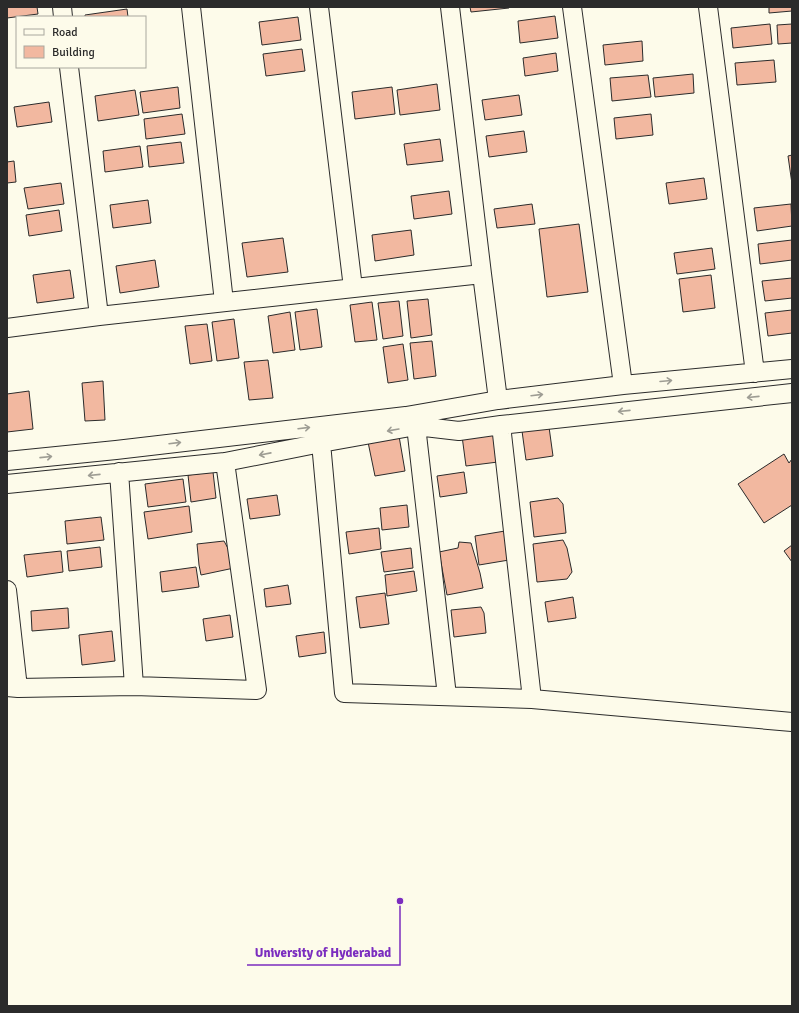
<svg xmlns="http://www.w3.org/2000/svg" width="799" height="1013" font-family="Signika,sans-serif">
<rect width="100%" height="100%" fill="#fdfbea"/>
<!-- building -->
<path fill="#f2b8a0" stroke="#2b2b2b" d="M7 7H37L38 14 7 18Z
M470 7H509V8L471 12Z
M769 7H792V11L769 13Z
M127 9 128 17H85V15Z
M555 16 558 38 520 43 518 21Z
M298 17 301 40 262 45 259 22Z
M770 24 772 44 733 48 731 28Z
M792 24V43L778 44 777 25Z
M642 41 643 61 605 65 603 45Z
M302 49 305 71 266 76 263 54Z
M556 53 558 71 525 76 523 58Z
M774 60 776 82 737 85 735 63Z
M693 74 694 93 655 97 653 78Z
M648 75 651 97 612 101 610 78Z
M437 84 440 110 400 115 397 90Z
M178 87 180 108 143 113 140 92Z
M392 87 395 114 355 119 352 92Z
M135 90 139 115 98 121 95 96Z
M519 95 522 115 485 120 482 100Z
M49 102 52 122 17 127 14 107Z
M182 114 185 134 146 139 144 119Z
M651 114 653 135 616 139 614 118Z
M524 131 527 152 489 157 486 136Z
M440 139 443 161 407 165 404 144Z
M181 142 184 163 149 167 147 146Z
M140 146 143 167 105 172 103 151Z
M792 155V184L788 156Z
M14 161 16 182 7 183V162Z
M704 178 707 199 669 204 666 183Z
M61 183 64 204 28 209 24 188Z
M449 191 452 214 414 219 411 196Z
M148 200 151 223 113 228 110 205Z
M532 204 535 224 497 228 494 209Z
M791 204 792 226 757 231 754 208Z
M59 210 62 231 29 236 26 215Z
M579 224 588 292 547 297 539 229Z
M411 230 414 255 375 261 372 235Z
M283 238 288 272 247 277 242 243Z
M792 240V260L760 264 758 244Z
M712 248 715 269 677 274 674 253Z
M155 260 159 287 120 293 116 266Z
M70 270 74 298 37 303 33 275Z
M711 275 715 308 683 312 679 279Z
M792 278V298L765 301 762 281Z
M428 299 432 335 411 338 407 301Z
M399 301 403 336 383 339 378 303Z
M372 302 377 340 355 342 350 305Z
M317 309 322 347 300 350 295 312Z
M792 310V333L768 336 765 313Z
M290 312 295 350 273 353 268 316Z
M234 319 239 358 217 361 212 322Z
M207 324 212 361 190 364 185 326Z
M432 341 436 376 414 379 410 343Z
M403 344 408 380 388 383 383 347Z
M268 360 273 398 249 400 244 362Z
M103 381 105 420 85 421 82 383Z
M29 391 33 429 7 432V394Z
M549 427 553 456 526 460 522 431Z
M493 431 498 462 466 466 462 436Z
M399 436 405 471 375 476 368 442Z
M784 454 789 463 792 459V505L764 523 738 484Z
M213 472 216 498 191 502 188 475Z
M464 472 467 493 440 497 437 476Z
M183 479 186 502 148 507 145 484Z
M277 495 280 515 250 519 247 499Z
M558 498 563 504 566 533 534 537 530 502Z
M407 505 409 527 382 530 380 508Z
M189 506 192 532 148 539 144 512Z
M101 517 104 540 67 544 65 521Z
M379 528 381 549 349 554 346 532Z
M505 531 509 560 479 565 475 536Z
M563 540 567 548 572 572 567 579 537 582 533 544Z
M224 541 231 554 234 568 201 575 199 565 197 544Z
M459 542 471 543 480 573 483 588 447 595 439 552 458 548Z
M792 545V562L784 551Z
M100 547 102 567 69 571 67 551Z
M411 548 413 568 384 572 381 552Z
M61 551 63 572 27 577 24 555Z
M196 567 199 587 162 592 160 572Z
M414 571 417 591 387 596 385 575Z
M288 585 291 604 266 607 264 589Z
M385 593 389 624 360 628 356 597Z
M573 597 576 618 548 622 545 602Z
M481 607 484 613 486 633 454 637 451 610Z
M68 608 69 628 32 631 31 611Z
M230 615 233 637 206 641 203 619Z
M112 631 115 661 82 665 79 635Z
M324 632 326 653 299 657 296 636Z"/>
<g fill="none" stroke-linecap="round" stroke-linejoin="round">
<defs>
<path id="minor" d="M62 7 63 17
M191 7 224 302
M319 7 353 288
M450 7 482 274 498 400
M572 7 623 385
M708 7 755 373
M69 67 99 316
M7 328 99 316 482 274
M501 425 532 699
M416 426 447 696
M321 443 344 693 532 699 792 722
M7 461 116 450 406 416 498 400 623 385 792 369
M119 472 134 686
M7 484 225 462 321 443 416 426 459 431 501 425 792 393
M7 590 18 688
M7 687 18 688 134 686 257 690 225 462"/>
</defs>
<!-- minor casing -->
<use href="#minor" stroke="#2b2b2b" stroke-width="20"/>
<!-- minor -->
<use href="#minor" stroke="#fdfbea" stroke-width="18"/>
</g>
<!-- one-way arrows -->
<defs><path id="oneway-shaft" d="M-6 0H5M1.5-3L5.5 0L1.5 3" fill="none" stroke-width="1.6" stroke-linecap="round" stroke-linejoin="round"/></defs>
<g stroke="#9e9d94">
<use href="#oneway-shaft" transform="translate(666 381) rotate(-5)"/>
<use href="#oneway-shaft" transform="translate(537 395) rotate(-7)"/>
<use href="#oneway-shaft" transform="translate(753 397) rotate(174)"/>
<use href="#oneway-shaft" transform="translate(624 411) rotate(174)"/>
<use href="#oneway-shaft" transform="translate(304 428) rotate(-7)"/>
<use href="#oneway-shaft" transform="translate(393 430) rotate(170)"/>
<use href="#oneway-shaft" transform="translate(175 443) rotate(-7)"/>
<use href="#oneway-shaft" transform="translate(265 454) rotate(169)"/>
<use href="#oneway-shaft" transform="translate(46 457) rotate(-6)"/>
<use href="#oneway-shaft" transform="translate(94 475) rotate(174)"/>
</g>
<!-- callouts -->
<path fill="none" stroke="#7b2cbf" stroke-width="1.5" d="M400 901L400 965H247"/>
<circle fill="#7b2cbf" stroke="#fdfbea" stroke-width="1.5" cx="400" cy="901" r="4"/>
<g font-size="13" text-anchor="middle" font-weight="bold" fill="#7b2cbf" stroke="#fdfbea" stroke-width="3" stroke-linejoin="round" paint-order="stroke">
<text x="323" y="957">University of Hyderabad</text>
</g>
<!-- border -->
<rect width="799" height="1013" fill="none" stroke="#2b2b2b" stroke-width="16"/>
<!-- legend -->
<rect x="16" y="16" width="130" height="52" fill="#fdfbea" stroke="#a9a89e"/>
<rect x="24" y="29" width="20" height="6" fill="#fdfbea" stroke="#a9a89e"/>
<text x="52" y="36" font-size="12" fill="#2b2b2b">Road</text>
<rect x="24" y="46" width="20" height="12" fill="#f2b8a0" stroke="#a9a89e"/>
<text x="52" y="56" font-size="12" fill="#2b2b2b">Building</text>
</svg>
